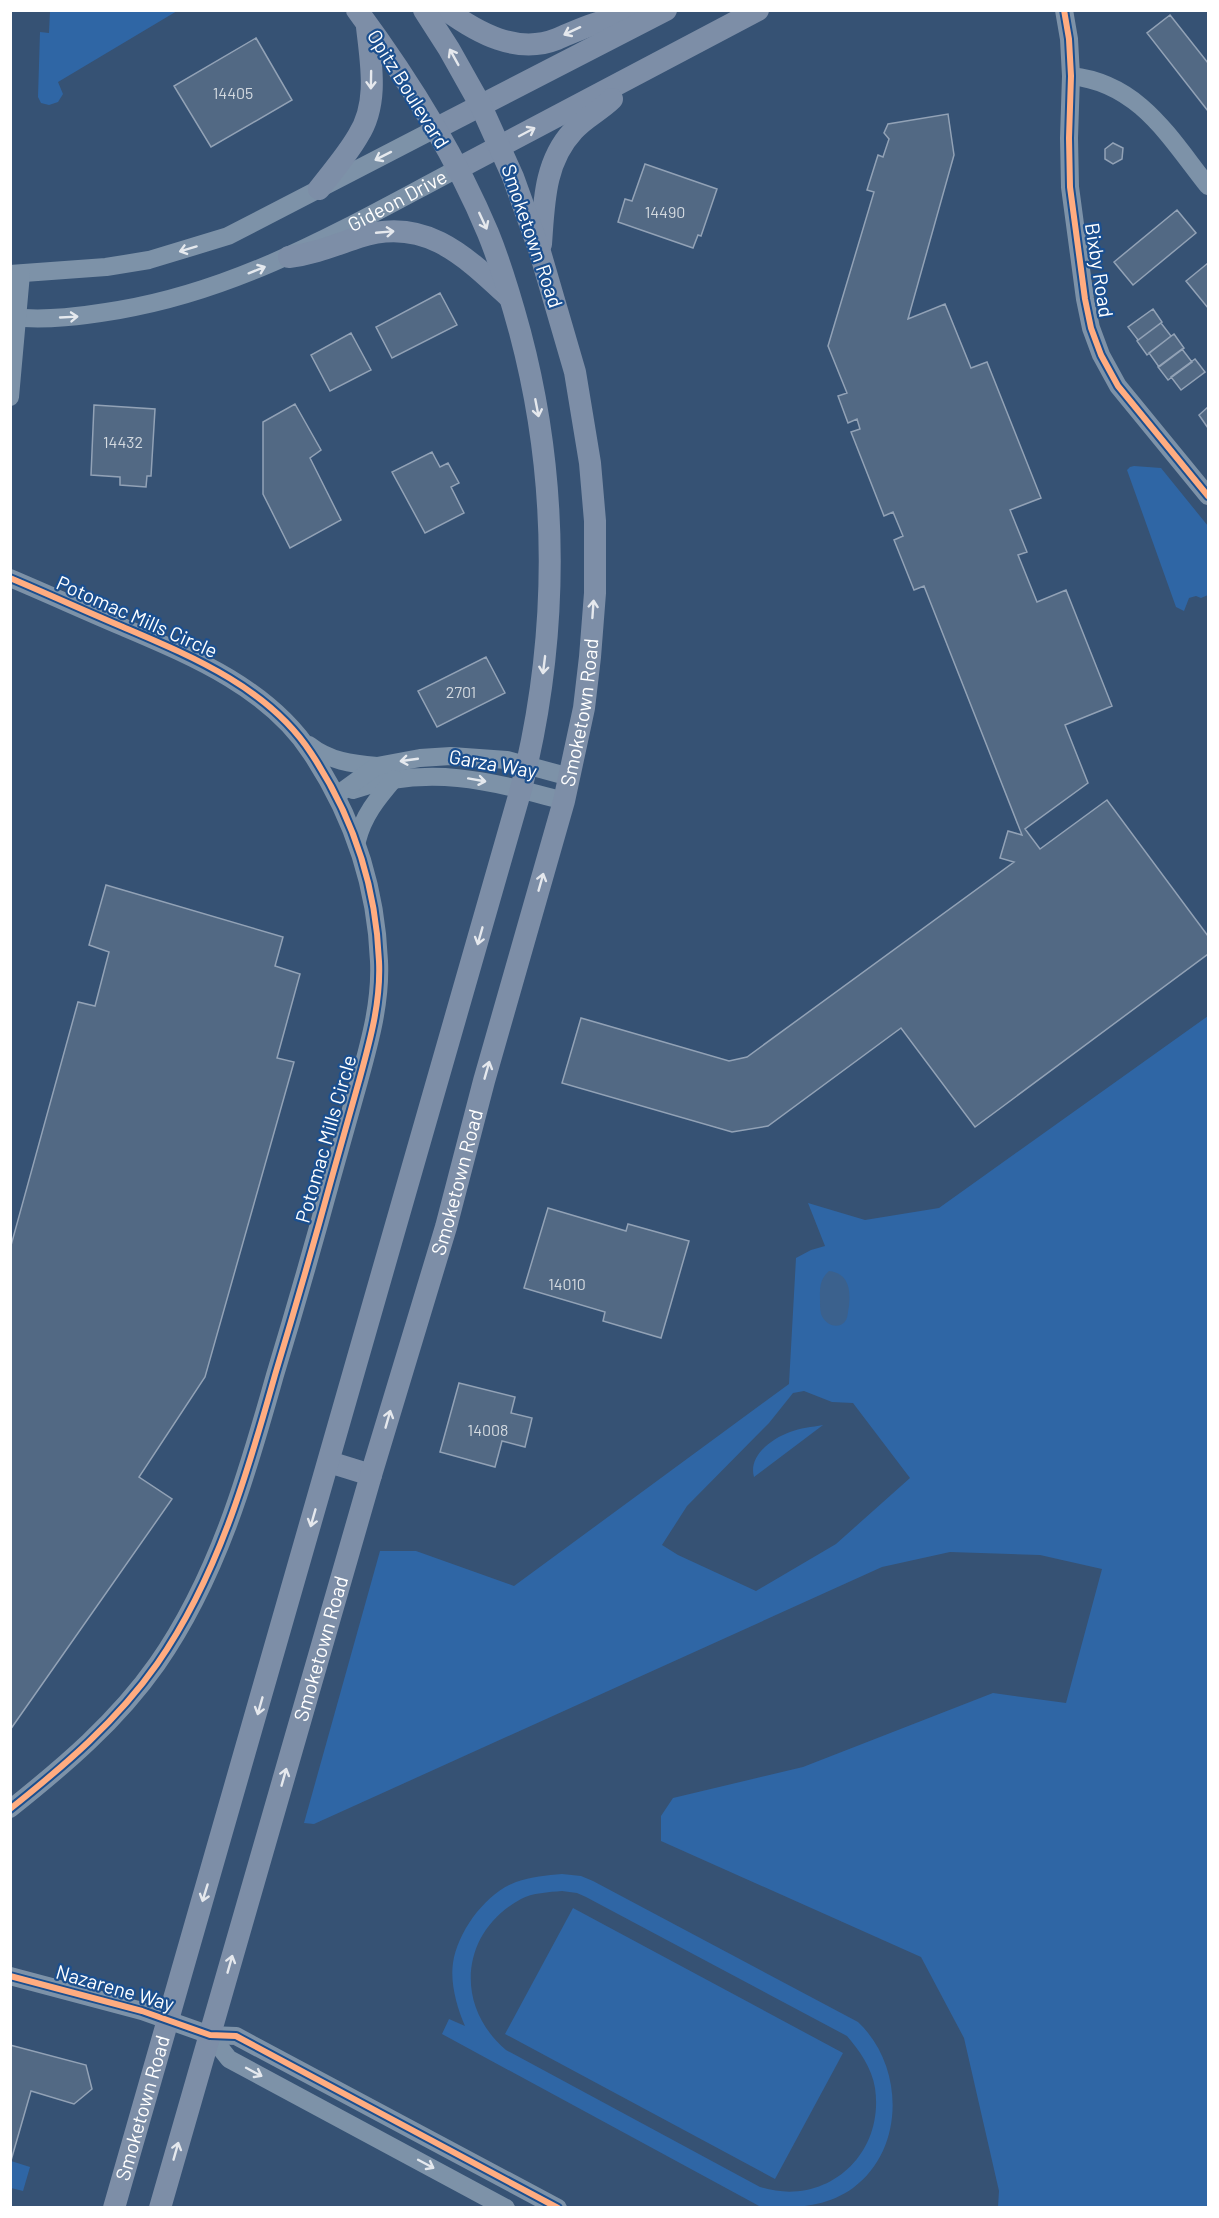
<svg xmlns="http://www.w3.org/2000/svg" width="1219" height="2218" font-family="Barlow,sans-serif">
<rect width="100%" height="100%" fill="#365274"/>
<!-- green -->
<path fill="#2f66a5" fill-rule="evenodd" d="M50 11V10L177 11 58 82 63 94 58 102 49 105 41 103 38 97 40 32 49 33Z
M1134 466 1161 468 1208 526V595L1201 598 1196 596 1189 598 1184 611 1176 607 1127 470 1130 467Z
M1208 1016V2207H998L999 2191 964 2038 921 1957 661 1841V1816L673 1798 803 1767 993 1693 1066 1703 1102 1569 1040 1555 950 1552 882 1567 314 1824 304 1823 380 1551H416L514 1586 789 1384 796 1258 811 1250 825 1246 808 1203 865 1220 939 1208ZM804 1391 832 1402 853 1403 910 1478 836 1544 756 1591 678 1555 662 1545 687 1506 769 1423 793 1393Z
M823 1425 754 1477C748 1456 771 1439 790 1432 800 1428 812 1427 823 1425Z
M562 1874 581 1876 593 1881 858 2022C904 2065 906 2149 853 2188 825 2208 794 2208 761 2207L442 2034 449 2019 465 2026C457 2008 450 1983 453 1963 458 1931 486 1893 516 1882 531 1877 547 1875 562 1874ZM562 1891 577 1893 586 1897 847 2036C859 2050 872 2068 875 2088 885 2156 825 2208 760 2187L506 2050C454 2006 460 1932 521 1899 532 1893 549 1892 562 1891Z
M573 1908 843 2053 775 2179 505 2034Z
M11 2161 30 2167 23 2191 11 2188Z"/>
<!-- water -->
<path fill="#3b618d" d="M829 1271C848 1273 851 1289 849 1306 848 1310 848 1316 846 1320 839 1331 825 1325 821 1314 820 1310 820 1305 820 1300 820 1288 819 1280 829 1271Z"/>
<!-- building -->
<path fill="#526984" stroke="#92a2b6" stroke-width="1.5" d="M1170 15 1208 63V111L1147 33Z
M256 38 292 100 211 147 174 86Z
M948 114 954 155 908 319 945 304 971 368 987 362 1041 498 1010 510 1027 552 1018 555 1037 602 1066 590 1112 706 1065 725 1088 783 1025 829 1040 849 1107 800 1208 936V954L975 1127 901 1028 768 1126 732 1132 562 1083 581 1018 729 1061 747 1057 1014 862 1000 858 1008 831 1022 835 924 586 914 590 894 540 903 536 893 512 884 516 851 432 860 429 857 419 848 423 838 396 847 393 828 346 874 192 867 190 878 155 883 157 889 139 884 133 888 124Z
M1113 143 1123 148 1122 159 1113 164 1105 159V149Z
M645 164 717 189 701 236 698 235 693 248 618 222 625 199 632 201Z
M1177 210 1196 233 1133 285 1114 262Z
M1208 263V308L1186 281Z
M440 293 457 325 392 358 376 327Z
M1153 309 1162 322 1138 340 1128 327Z
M1161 323 1171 336 1147 355 1137 341Z
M351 333 371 370 330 391 311 355Z
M1174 334 1184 348 1159 367 1149 353Z
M1182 349 1192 362 1168 380 1158 367Z
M1195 359 1205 372 1181 390 1171 377Z
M295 404 321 450 310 458 341 520 290 548 263 494V422Z
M94 405 155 409 151 476H147L146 487 120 485V477L91 475Z
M1208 407V428L1199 415Z
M432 452 440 467 448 463 459 483 451 487 464 513 425 533 392 472Z
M486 657 505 693 437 727 418 691Z
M106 885 283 937 275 966 300 974 277 1058 294 1062 205 1377 139 1477 172 1499 10 1730V1249L78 1002 95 1006 109 952 89 945Z
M548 1208 626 1231 628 1224 689 1241 661 1338 603 1321 605 1312 524 1288Z
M459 1383 515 1397 511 1413 532 1418 525 1447 502 1441 495 1467 440 1452Z
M10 2045 86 2065 92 2089 74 2104 31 2091 10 2164Z"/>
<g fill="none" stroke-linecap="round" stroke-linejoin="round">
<!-- minor -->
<g stroke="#7d92a8" stroke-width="18">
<path d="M1064 10 1069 39 1071 76 1069 138 1070 187 1085 299 1091 328 1101 355 1118 386 1208 496"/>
<path d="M1071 76C1139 83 1169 137 1208 186"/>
<path d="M10 274 106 267 149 260 228 236 435 129"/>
<path id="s1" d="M10 317C47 321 83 316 119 310 243 289 347 227 457 169"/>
<path d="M10 397 21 274"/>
<path d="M10 578C48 594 85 611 123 627 191 656 269 688 311 753 352 815 376 886 379 961 381 1002 370 1041 359 1081 350 1113 341 1145 332 1177 314 1243 295 1309 275 1375 247 1475 217 1578 157 1664 117 1721 64 1766 10 1809"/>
<path d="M309 745C329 761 352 764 377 766"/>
<path d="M353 790C429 764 490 781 564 801"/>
<path d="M337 795 377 766 420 758 451 756 507 760 570 777"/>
<path d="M357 841C363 816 377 799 394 779"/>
<path d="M10 1976 142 2011 210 2035 236 2036 558 2208"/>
<path d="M210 2035 229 2059 506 2208"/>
</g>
<!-- major -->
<g stroke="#7d8ea7" stroke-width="22">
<path d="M446 10C478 33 517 55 557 39 593 24 605 16 645 19"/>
<path d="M435 129 666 10"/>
<path d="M457 169 758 10"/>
<path d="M319 189C332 172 347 155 358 136 379 104 371 63 367 27"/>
<path d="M541 244C544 204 544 162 573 131 584 118 600 111 612 99"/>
<path d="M289 257C314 254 335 245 359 237 424 216 464 255 508 296"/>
<path d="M329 1462 371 1475"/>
<path id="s2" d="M114 2208 521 789C559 639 560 483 520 332 511 299 501 265 488 233 455 154 408 79 357 10"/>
<path id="s3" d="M160 2208 371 1475 446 1227 484 1081 564 801 584 708 590 657 595 593V521L590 463 575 372 540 252 513 177 481 106 449 49 424 10"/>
</g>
<defs>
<path id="cycleway" d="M1064 10 1069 39 1071 76 1069 138 1070 187 1085 299 1091 328 1101 355 1118 386 1208 496
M10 578C48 594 85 611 123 627 191 656 269 688 311 753 352 815 376 886 379 961 381 1002 370 1041 359 1081 350 1113 341 1145 332 1177 314 1243 295 1309 275 1375 247 1475 217 1578 157 1664 117 1721 64 1766 10 1809
M10 1976 142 2011 210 2035 236 2036 558 2208"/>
</defs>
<!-- cycleway casing -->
<use href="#cycleway" stroke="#1b4f8f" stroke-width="10"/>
<!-- cycleway -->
<use href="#cycleway" stroke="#ffac80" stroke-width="6"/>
</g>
<!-- one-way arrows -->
<defs><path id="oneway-shaft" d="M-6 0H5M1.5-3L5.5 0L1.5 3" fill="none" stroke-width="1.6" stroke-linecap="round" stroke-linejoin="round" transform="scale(1.5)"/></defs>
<g stroke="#e5e8ed">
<use href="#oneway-shaft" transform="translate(572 31) rotate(155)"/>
<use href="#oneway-shaft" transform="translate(454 57) rotate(-119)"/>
<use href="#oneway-shaft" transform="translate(371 80) rotate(91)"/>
<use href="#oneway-shaft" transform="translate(527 132) rotate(-28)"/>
<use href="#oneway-shaft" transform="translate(483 221) rotate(65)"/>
<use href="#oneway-shaft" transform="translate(385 232) rotate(-5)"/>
<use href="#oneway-shaft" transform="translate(537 408) rotate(79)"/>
<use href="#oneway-shaft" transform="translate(593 609) rotate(-86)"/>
<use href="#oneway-shaft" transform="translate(544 665) rotate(97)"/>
<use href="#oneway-shaft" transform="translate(541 882) rotate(-74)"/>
<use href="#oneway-shaft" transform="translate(480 936) rotate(106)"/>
<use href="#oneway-shaft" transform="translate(487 1070) rotate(-74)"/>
<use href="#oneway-shaft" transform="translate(388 1419) rotate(-74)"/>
<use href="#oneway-shaft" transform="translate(313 1518) rotate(106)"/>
<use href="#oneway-shaft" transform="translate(260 1706) rotate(106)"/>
<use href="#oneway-shaft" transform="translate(284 1777) rotate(-74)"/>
<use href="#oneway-shaft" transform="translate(205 1893) rotate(107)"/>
<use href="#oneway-shaft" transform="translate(230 1964) rotate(-74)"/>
<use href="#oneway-shaft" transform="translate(176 2151) rotate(-74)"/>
</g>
<g stroke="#e5e9ee">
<use href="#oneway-shaft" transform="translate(383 156) rotate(153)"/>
<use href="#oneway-shaft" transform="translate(188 249) rotate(163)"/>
<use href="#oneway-shaft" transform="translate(257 270) rotate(-22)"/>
<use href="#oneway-shaft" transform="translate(69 317) rotate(-3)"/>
<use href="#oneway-shaft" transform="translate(409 760) rotate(172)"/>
<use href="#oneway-shaft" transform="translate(477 780) rotate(10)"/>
<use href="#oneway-shaft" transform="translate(254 2072) rotate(28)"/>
<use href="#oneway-shaft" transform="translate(426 2164) rotate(28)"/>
</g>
<g text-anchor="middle" stroke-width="4.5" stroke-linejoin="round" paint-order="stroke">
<!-- number labels -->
<g font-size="16" fill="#d4dae0">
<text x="233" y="99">14405</text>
<text x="665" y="218">14490</text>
<text x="123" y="448">14432</text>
<text x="461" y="698">2701</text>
<text x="567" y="1290">14010</text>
<text x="488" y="1436">14008</text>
</g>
<!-- street labels -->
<g font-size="20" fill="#fff" stroke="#1b4f8f">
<text transform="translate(408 89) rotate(58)" y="7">Opitz Boulevard</text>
<text dy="7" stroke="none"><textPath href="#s1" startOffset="410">Gideon Drive</textPath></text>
<text transform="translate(532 236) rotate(71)" y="7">Smoketown Road</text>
<text transform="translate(1099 270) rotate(81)" y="7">Bixby Road</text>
<text transform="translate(137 617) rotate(24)" y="7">Potomac Mills Circle</text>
<text dy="7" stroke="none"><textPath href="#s3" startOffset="1554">Smoketown Road</textPath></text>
<text transform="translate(493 764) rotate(10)" y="7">Garza Way</text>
<text transform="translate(326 1139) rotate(-74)" y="7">Potomac Mills Circle</text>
<text dy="7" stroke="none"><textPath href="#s3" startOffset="1068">Smoketown Road</textPath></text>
<text dy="7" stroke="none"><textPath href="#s3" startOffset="582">Smoketown Road</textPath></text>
<text transform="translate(115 1988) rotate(16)" y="7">Nazarene Way</text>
<text dy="7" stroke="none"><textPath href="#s2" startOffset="104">Smoketown Road</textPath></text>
</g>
</g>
<!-- border -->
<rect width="1219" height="2218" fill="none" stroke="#ffffff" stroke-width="24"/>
</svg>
